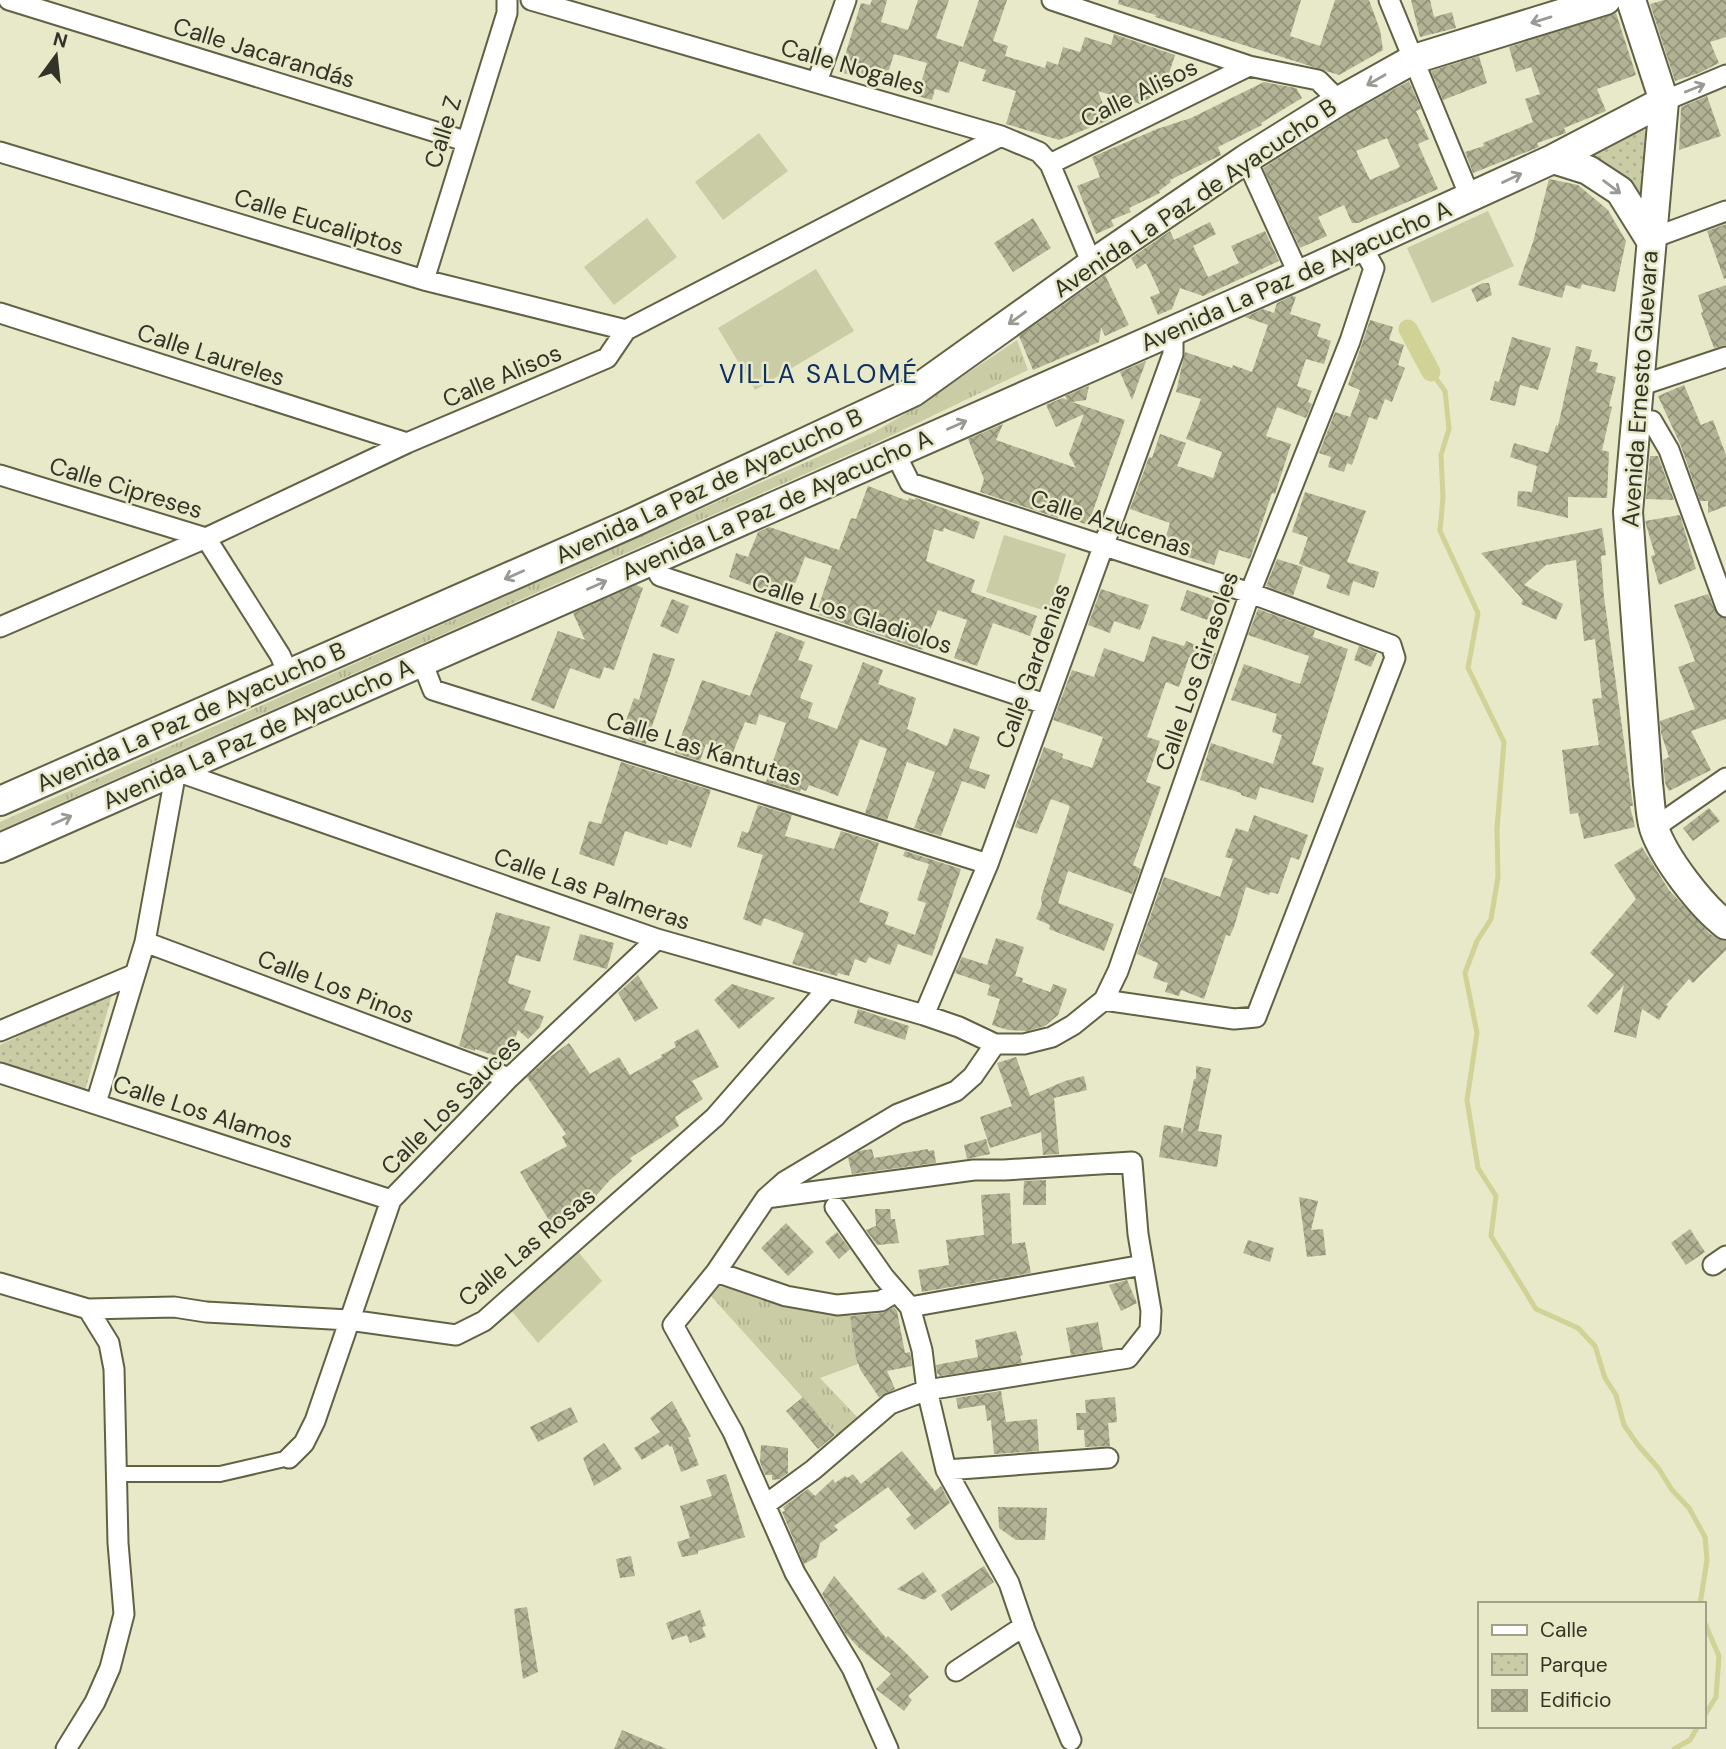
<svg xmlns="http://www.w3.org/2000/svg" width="1726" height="1749" font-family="'DM Sans',sans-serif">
<defs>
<pattern id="grass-tufts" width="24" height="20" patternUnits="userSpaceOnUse" patternTransform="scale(1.75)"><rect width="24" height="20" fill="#cacca6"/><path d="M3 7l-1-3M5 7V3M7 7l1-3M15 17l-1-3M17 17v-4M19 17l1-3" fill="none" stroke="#aeb08f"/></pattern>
<pattern id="park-dots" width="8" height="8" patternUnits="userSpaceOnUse" patternTransform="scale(1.75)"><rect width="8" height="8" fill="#cacca6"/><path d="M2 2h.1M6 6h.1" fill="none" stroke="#aeb08f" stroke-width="1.8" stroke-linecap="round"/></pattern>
<pattern id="building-cross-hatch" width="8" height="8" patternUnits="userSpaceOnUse" patternTransform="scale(1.75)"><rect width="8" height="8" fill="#b2b394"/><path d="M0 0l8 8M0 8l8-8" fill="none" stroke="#919279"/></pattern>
</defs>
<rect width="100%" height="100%" fill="#e7e9c8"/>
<!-- grass -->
<path fill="url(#grass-tufts)" d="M1017 340 1028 370 882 440 0 830V822L876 431 920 405Z
M717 1286 849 1311 858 1364 820 1378 861 1421 840 1439 710 1295Z"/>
<!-- park -->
<path fill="url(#park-dots)" d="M1640 128 1647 132 1645 193 1639 197 1583 154Z
M113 991 83 1098 0 1070V1045Z"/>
<!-- pitch -->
<path fill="#cacca6" d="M759 133 788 171 723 220 695 182Z
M1488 211 1514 266 1432 303 1407 248Z
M647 218 677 257 614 305 584 267Z
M816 269 854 331 755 390 718 328Z
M1004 535 1066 554 1049 612 986 592Z
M576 1249 602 1281 538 1343 510 1309Z"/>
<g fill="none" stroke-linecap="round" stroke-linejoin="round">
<!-- stream -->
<path stroke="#d0d296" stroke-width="5" d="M1431 372 1445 391 1449 429 1441 455 1443 497 1440 531 1478 613 1468 668 1504 742 1497 829 1498 877 1491 919 1477 941 1465 973 1477 1033 1467 1100 1478 1168 1496 1196 1491 1236 1536 1309 1578 1328 1595 1346 1605 1378 1616 1395 1624 1425 1638 1445 1659 1469 1672 1490 1689 1508 1705 1537 1707 1560 1700 1604
M1703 1619 1719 1656 1716 1697 1703 1718
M1674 1749 1690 1740 1698 1726"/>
<!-- canal -->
<path stroke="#d0d296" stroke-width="19" d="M1408 329 1431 372"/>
</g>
<!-- building -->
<path fill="url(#building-cross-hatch)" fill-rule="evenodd" d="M872 0H887L881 22 908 30 918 0H949L936 38 963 47 979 0H1007L993 41 1008 46 1005 56 1045 68 1047 61 1058 65 1063 47 1080 52 1085 37 1111 45 1114 34 1175 55 1164 89 1140 104 1098 91 1109 120 1059 140 1006 124 1016 91 982 81 986 70 959 61 949 93 935 89 932 100 917 96 927 63 894 54 884 85 840 72 861 3 870 5Z
M1119 0H1301L1290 36 1320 46 1335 0H1369L1380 30 1383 50 1339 75 1155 17 1156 15 1118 4Z
M1411 0H1430L1434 17 1452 12 1456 28 1420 37Z
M1664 0H1726V37L1710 42 1719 63 1699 73 1675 81 1650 4Z
M1616 13 1636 75 1597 89 1606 111 1564 128 1566 133 1537 143 1539 147 1473 173 1465 152 1484 146 1483 143 1533 122 1525 99 1540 94 1531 67 1516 72 1509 47Z
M1479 56 1487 83 1443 100 1431 71Z
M1409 81 1421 109 1416 111 1429 139 1418 144 1438 189 1358 223H1352L1344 205 1318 217 1327 236 1300 248 1263 168 1347 115ZM1387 138 1400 167 1370 180 1356 151Z
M1264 82 1296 88 1302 98 1261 123 1262 125 1218 147 1221 155 1170 180 1171 182 1159 191 1160 193 1129 208 1131 212 1111 220 1114 226 1096 234 1077 186 1100 177 1092 157 1157 129 1191 118Z
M1707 96 1721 136 1679 150 1681 107Z
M1549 179 1578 185 1608 210 1626 241 1615 292 1582 284 1580 289 1566 285 1562 298 1518 285 1533 242Z
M1033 218 1051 248 1013 272 994 243Z
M1210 222 1216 234 1193 246 1208 277 1239 263 1231 246 1265 231 1279 261 1203 296 1180 288 1172 309 1158 315 1150 297 1160 293 1146 263 1137 269 1131 258 1170 231 1174 240Z
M1726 224V278L1724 279 1707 231Z
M1105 275 1129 325 1105 336 1101 327 1099 342 1033 370 1019 336Z
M1483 283H1489L1492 295 1477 302 1471 289Z
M1726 285V345L1714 348 1701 313 1703 312 1698 295Z
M1292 296 1296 297 1290 314 1321 324 1317 336 1331 341 1324 364 1306 359 1297 386 1312 391 1308 402 1312 404 1306 418 1277 407 1266 436 1291 444 1275 494 1272 493 1250 559 1219 550 1214 565 1162 549 1170 523 1130 509 1149 457 1152 458 1160 434 1186 443 1177 466 1213 478 1222 452 1186 439 1201 399 1176 392 1185 352 1232 368 1233 365 1252 372 1268 325 1245 317 1263 309 1274 313 1277 303Z
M1370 320 1393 327 1389 340 1404 345 1398 365 1405 368 1392 402 1385 399 1377 420 1369 417 1352 465 1347 463 1344 472 1328 467 1331 457 1319 453 1335 412 1350 417 1360 390 1348 385Z
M1512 337 1551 348 1538 390 1520 385 1515 406 1490 400 1495 381 1499 382Z
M1576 346 1592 350 1589 361 1598 363 1596 372 1616 377 1609 406 1612 407 1602 450 1609 452 1607 498 1568 497V518L1517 506 1518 491 1532 492 1537 466 1510 457 1514 443 1548 453 1556 425 1558 426Z
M1146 361 1132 400 1120 372Z
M1684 385 1701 425 1713 420 1726 455V506L1708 513V501H1700L1681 446 1658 396Z
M1089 386 1086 400 1072 402 1125 420 1088 525 1059 515 1058 518 980 492 984 479 968 439 1003 424 996 440 1076 468 1069 454 1084 414 1056 427 1046 405 1062 398 1067 400 1065 396Z
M1650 456H1658L1674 500 1646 499Z
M868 486 908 501 909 498 915 500 916 498 980 522 974 539 944 528 943 532 934 529 926 561 975 580 971 592 1037 616 1030 636 993 623 977 666 954 658 967 620 938 610 922 650 816 614 832 566 805 557 789 600 729 577 736 553 748 557 758 532 769 527 839 550 851 518 856 519Z
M1305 492 1366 511 1347 562 1379 572 1374 588 1353 581 1349 596 1326 588 1330 575 1299 564 1308 537 1292 532Z
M1680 515 1696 569 1659 585 1651 556 1655 555 1645 521Z
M1602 528 1606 555 1601 556 1604 597 1633 806H1630L1635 827 1584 839 1578 813 1570 814 1562 750 1599 745 1592 699 1602 698 1595 639 1584 641 1576 560 1546 565 1524 585 1563 604 1556 620 1521 604 1523 600 1481 553Z
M1277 559 1303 567 1293 596 1266 586Z
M636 585 643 588 614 670 604 667 600 679 570 668 554 709 531 700 558 631 585 640 573 613Z
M1101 589 1149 605 1140 630 1114 621 1110 633 1088 625Z
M1187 590 1215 600 1207 620 1180 610Z
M1708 594 1718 616 1726 619V719L1691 731 1711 770 1669 791 1665 783 1663 760 1669 757 1661 733 1660 721 1695 709 1678 667 1695 661 1674 605Z
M672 599 689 606 678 634 660 626Z
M1258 609 1315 630 1313 637 1348 649 1312 764 1324 768 1313 803 1260 787 1256 800 1241 795V793L1200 780 1211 743 1273 764 1282 735 1272 732 1277 714 1231 700 1234 691 1244 664 1300 684 1309 656 1248 635Z
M776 631 805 642 798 660 813 665 800 698 813 703 808 718 837 729 863 662 883 670 878 684 916 698 907 729 947 746 954 728 980 737 969 768 990 775 985 789 962 781 941 836 914 828 935 772 907 762 887 820 865 813 887 749 860 739 838 796 809 785 806 791 801 789 800 792 766 782 786 723 759 714 756 725 745 722 732 755 706 744 700 761 675 753 702 680 750 696Z
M1152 636 1184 646 1186 641 1216 653 1212 664 1189 657 1179 687 1166 682 1147 737 1160 741 1146 782 1161 787 1133 865 1141 869 1132 894 1068 871 1058 903 1114 924 1104 951 1049 929 1050 925 1036 919 1042 904 1041 898 1070 806 1051 799 1037 834 1015 827 1044 747 1063 754 1062 758 1092 768 1103 737 1053 720 1072 670 1094 677 1104 648 1144 662Z
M1359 646 1377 653 1371 667 1354 660Z
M653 653 675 659 646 744 629 739 630 735 622 732 634 698 639 700Z
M621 762 711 790 691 848 669 840 667 845 625 831 614 866 579 854 589 821 601 824Z
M758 805 792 815 785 836 834 849 841 831 879 843 859 902 889 912 885 924 915 935 926 903 917 900 929 864 903 856 905 851 961 869 932 956 898 944 890 965 869 957 866 963 855 959 849 976 838 973 837 976 792 964 804 933 764 918 761 926 743 919 763 855 737 847 742 831 748 833Z
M1709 808 1720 821 1693 841 1683 828Z
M1254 815 1308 835 1299 860 1291 857 1278 894 1270 892 1269 895 1246 887 1234 927 1230 936 1226 935 1204 999 1181 990 1179 996 1165 992 1168 983 1153 978 1158 963 1137 954 1164 877 1220 897 1233 859 1225 857 1236 828 1248 832Z
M1642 847 1669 890 1710 934 1726 942V950L1693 983 1689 979 1666 1005 1668 1006 1659 1020 1642 1009 1636 1038 1614 1032 1624 985 1597 1015 1587 1006 1614 975 1590 953 1636 899 1614 865Z
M496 912 550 927 540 962 516 955 508 983 531 991 524 1010 544 1016 540 1027 528 1039 518 1030 508 1060 475 1049V1051L459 1046Z
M580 934 614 943 607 969 573 960Z
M996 938 1024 947 1015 976 1023 978 1022 982 1050 992 1053 984 1067 989 1058 1015 1045 1026 1027 1031 1008 1030 992 1025 1000 999 987 995 990 985 955 973 962 957 987 965Z
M638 975 658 1008 635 1022 618 993Z
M732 984 775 998 739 1029 714 1000Z
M858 1009 909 1026 905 1040 854 1023Z
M698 1029 719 1067 692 1081 703 1099 675 1117 679 1126 630 1158 632 1161 610 1180 591 1201 593 1204 553 1227 520 1172 567 1146 562 1137 566 1134 527 1077 551 1056 569 1043 590 1074 619 1057 630 1075 662 1057 661 1055 676 1047 674 1042Z
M1016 1057 1030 1096 1065 1081 1084 1076 1087 1090 1054 1098 1059 1154 1043 1155 1041 1132 990 1148 980 1117 1012 1106 997 1063Z
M1196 1066 1211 1069 1198 1131 1222 1135 1217 1167 1159 1157 1164 1125 1181 1128 1182 1135 1194 1079H1196Z
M986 1139 990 1154 967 1159 964 1145Z
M872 1149 874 1158 928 1149V1151L934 1150 936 1163 852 1174 848 1158 859 1151Z
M1046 1180V1205H1023L1024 1181Z
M1010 1193 1012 1244 1025 1242 1031 1273 922 1292 918 1270 949 1265 946 1240 984 1235 981 1195Z
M1299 1197 1318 1201 1311 1230 1323 1229 1326 1255 1307 1257Z
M875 1209H890L891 1219H895L899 1243 877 1245 866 1230 876 1226Z
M786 1223 814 1252 788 1276 761 1248Z
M1690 1229 1705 1252 1686 1265 1671 1243Z
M837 1232 850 1249 839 1259 825 1242Z
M1248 1240 1274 1248 1270 1262 1243 1253Z
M1127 1280 1137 1303 1121 1311 1109 1285Z
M894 1307 897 1311 905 1353 910 1352 912 1366 887 1371 895 1389 879 1397 861 1371 856 1358 850 1316 882 1313Z
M1098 1322 1103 1350 1071 1355 1066 1328Z
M1016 1331 1023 1355 1020 1356 1022 1363 940 1376 937 1373 936 1365 978 1357 975 1340Z
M1001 1391 1006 1422 1037 1419 1039 1451 994 1454 991 1420 987 1421 985 1405 958 1409 956 1398Z
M803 1397 835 1435 818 1449 786 1411Z
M1115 1397 1117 1422 1108 1423 1110 1446 1085 1447 1084 1430H1077L1076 1413H1086L1085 1400Z
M672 1401 691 1436 688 1438 699 1465 681 1472 672 1446 670 1447 668 1444 642 1460 634 1448 660 1432 650 1418Z
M571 1407 578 1422 538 1442 530 1427Z
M604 1443 622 1469 594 1486 583 1458Z
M761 1445 788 1448V1473L780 1479 772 1480V1475H765L760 1462Z
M902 1451 935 1491 941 1486 950 1503 915 1530 906 1519 911 1515 888 1487 834 1526 838 1530 820 1543 817 1557 804 1564 782 1512 785 1511 783 1507 808 1489 815 1496 833 1479 835 1483 845 1476 847 1478 853 1474 861 1484Z
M726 1474 745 1537 698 1551V1554L682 1557 677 1542 690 1538 680 1506 712 1496 706 1480Z
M998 1507 1047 1508 1045 1540H1016L999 1528Z
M631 1556 635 1576 620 1578 616 1559Z
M984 1566 994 1582 951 1611 941 1595Z
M923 1572 937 1591 924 1600 897 1589Z
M834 1576 886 1638 888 1636 907 1654 929 1677 908 1696 912 1700 904 1711 876 1689 891 1674 859 1648 845 1633 822 1594Z
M527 1607 538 1672 523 1679 514 1609Z
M700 1610 706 1626 702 1627 706 1637 690 1643 687 1635 672 1640 666 1623Z
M622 1730 667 1749H614Z"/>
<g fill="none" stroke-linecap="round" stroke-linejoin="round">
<defs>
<path id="pedestrian" d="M118 1474H220L289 1458"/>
<path id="minor" d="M9 0 465 141
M531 0 1001 136 1039 152 1050 164 1092 264
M1052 0 1249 66 1318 80 1339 101
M1389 0 1470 197
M817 82 846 0
M1664 101 1726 75
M0 152 424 280 626 330
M1246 159 1299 275
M1050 164 1249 66
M1650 239 1726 211
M424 280 507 13V0
M0 313 407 443
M1639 386 1726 357
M1634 419 1652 421 1669 450 1726 607
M895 453 910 483 1250 593 1391 645 1395 658 1256 1017 1234 1019 1104 1000
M0 475 206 538 280 655 289 675
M652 561 660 576 1045 704
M0 627 206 538 407 443 607 358 626 330 1001 136
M422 662 433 690 988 864
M1654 828 1726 778
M145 942 509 1078
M924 1015 988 864 1173 354V331
M0 1031 135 974
M0 1073 391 1200
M96 1103 145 942 176 771 657 939 924 1015 959 1027 995 1044H1024L1052 1037 1073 1025 1104 1000 1118 971 1250 593 1350 341 1374 268 1362 247
M835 1207 884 1277 910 1307 922 1350 927 1390 946 1470 1009 1583 1025 1630 1071 1740
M1713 1265 1726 1256
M716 1272 786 1296 837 1305 881 1301 896 1292
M0 1283 88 1309 174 1307 206 1312 349 1320 456 1335 484 1321 715 1117 827 989
M910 1307 1143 1265
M289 1458 304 1443 315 1421 391 1200 509 1078 657 939
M946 1470 1108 1458
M765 1505 813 1470 890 1404 927 1390 1128 1358 1150 1330 1151 1311 1138 1234 1132 1162 1004 1170H974L766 1198
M956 1671 1024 1626
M66 1749 95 1702 110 1668 124 1614 118 1543 114 1369 109 1343 88 1309
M888 1749 852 1668 795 1573 733 1432 673 1325 716 1272 766 1198 784 1182 898 1114 956 1091 973 1076 995 1044"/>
<path id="secondary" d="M1631 0 1664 101 1628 512 1648 784C1650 798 1650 815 1654 828 1664 858 1701 906 1726 925
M1553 159 1588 170 1620 191 1650 239
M0 801 634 522 913 392 1092 264 1246 159 1339 101 1414 59 1606 0
M0 848 1299 275 1553 159 1664 101"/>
</defs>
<!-- pedestrian casing -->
<use href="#pedestrian" stroke="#616245" stroke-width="18"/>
<!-- minor casing -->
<use href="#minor" stroke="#616245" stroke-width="23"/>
<!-- secondary casing -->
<use href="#secondary" stroke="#616245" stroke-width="32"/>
<!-- pedestrian -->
<use href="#pedestrian" stroke="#fff" stroke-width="14"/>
<!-- minor -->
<use href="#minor" stroke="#fff" stroke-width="19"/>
<!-- secondary -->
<use href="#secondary" stroke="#fff" stroke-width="28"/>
</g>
<!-- one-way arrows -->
<defs><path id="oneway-shaft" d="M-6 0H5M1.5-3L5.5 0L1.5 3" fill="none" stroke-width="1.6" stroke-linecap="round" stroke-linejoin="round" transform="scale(1.75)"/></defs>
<g stroke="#999a93">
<use href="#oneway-shaft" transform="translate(1541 20) rotate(163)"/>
<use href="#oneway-shaft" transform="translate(1376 80) rotate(150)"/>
<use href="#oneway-shaft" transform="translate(1695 88) rotate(-22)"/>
<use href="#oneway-shaft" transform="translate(1512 178) rotate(-25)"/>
<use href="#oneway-shaft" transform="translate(1612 187) rotate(37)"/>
<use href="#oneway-shaft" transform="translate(1017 318) rotate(144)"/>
<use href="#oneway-shaft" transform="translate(957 425) rotate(-24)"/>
<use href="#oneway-shaft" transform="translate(514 575) rotate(156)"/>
<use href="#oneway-shaft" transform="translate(597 585) rotate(-24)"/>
<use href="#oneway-shaft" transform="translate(62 820) rotate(-24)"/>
</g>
<g text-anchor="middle" stroke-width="5" stroke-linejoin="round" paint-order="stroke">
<!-- street labels -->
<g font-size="24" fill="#333427" stroke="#e7e9c8">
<text transform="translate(264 53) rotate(17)" y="8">Calle Jacarandás</text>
<text transform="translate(853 67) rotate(16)" y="8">Calle Nogales</text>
<text transform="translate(1139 93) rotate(-26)" y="8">Calle Alisos</text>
<text transform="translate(443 132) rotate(-73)" y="8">Calle Z</text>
<text transform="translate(1195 198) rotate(-34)" y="8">Avenida La Paz de Ayacucho B</text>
<text transform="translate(319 222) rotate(17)" y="8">Calle Eucaliptos</text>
<text transform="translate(1296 276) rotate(-24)" y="8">Avenida La Paz de Ayacucho A</text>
<text transform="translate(211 355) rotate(18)" y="8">Calle Laureles</text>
<text transform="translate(502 376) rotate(-23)" y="8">Calle Alisos</text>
<text transform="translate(1640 389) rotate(-86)" y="8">Avenida Ernesto Guevara</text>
<text transform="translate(709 486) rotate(-25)" y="8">Avenida La Paz de Ayacucho B</text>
<text transform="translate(126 488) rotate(17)" y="8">Calle Cipreses</text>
<text transform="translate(777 505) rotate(-24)" y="8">Avenida La Paz de Ayacucho A</text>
<text transform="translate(1111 523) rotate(18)" y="8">Calle Azucenas</text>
<text transform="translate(852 614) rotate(18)" y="8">Calle Los Gladiolos</text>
<text transform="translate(1033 666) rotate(-70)" y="8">Calle Gardenias</text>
<text transform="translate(1197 671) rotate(-71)" y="8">Calle Los Girasoles</text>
<text transform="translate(191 717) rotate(-24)" y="8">Avenida La Paz de Ayacucho B</text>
<text transform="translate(258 734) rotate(-24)" y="8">Avenida La Paz de Ayacucho A</text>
<text transform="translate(704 749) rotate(17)" y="8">Calle Las Kantutas</text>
<text transform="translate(592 889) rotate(19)" y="8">Calle Las Palmeras</text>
<text transform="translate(336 987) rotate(21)" y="8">Calle Los Pinos</text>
<text transform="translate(451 1105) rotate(-45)" y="8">Calle Los Sauces</text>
<text transform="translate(203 1112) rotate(18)" y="8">Calle Los Alamos</text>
<text transform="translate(527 1247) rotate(-40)" y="8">Calle Las Rosas</text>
</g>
<!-- neighbourhood labels -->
<g font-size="26" letter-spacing="2" fill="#0d2e62" stroke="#e7e9c8">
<text x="819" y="383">VILLA SALOMÉ</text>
</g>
</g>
<!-- legend -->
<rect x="1478" y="1602" width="228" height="126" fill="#e7e9c8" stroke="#9fa188" stroke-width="2"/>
<rect x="1492" y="1625" width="35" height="10" fill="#ffffff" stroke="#9fa188" stroke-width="2"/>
<text x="1540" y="1637" font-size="21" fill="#333427">Calle</text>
<rect x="1492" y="1654" width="35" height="21" fill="url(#park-dots)" stroke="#9fa188" stroke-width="2"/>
<text x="1540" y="1672" font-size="21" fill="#333427">Parque</text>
<rect x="1492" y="1690" width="35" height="21" fill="url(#building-cross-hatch)" stroke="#9fa188" stroke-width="2"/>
<text x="1540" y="1707" font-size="21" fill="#333427">Edificio</text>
<!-- north arrow -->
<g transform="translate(56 56) rotate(15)" stroke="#e7e9c8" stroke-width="5" paint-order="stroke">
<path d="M0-5L12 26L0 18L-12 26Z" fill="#333427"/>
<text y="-10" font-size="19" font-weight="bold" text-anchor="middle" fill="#333427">N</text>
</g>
</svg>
